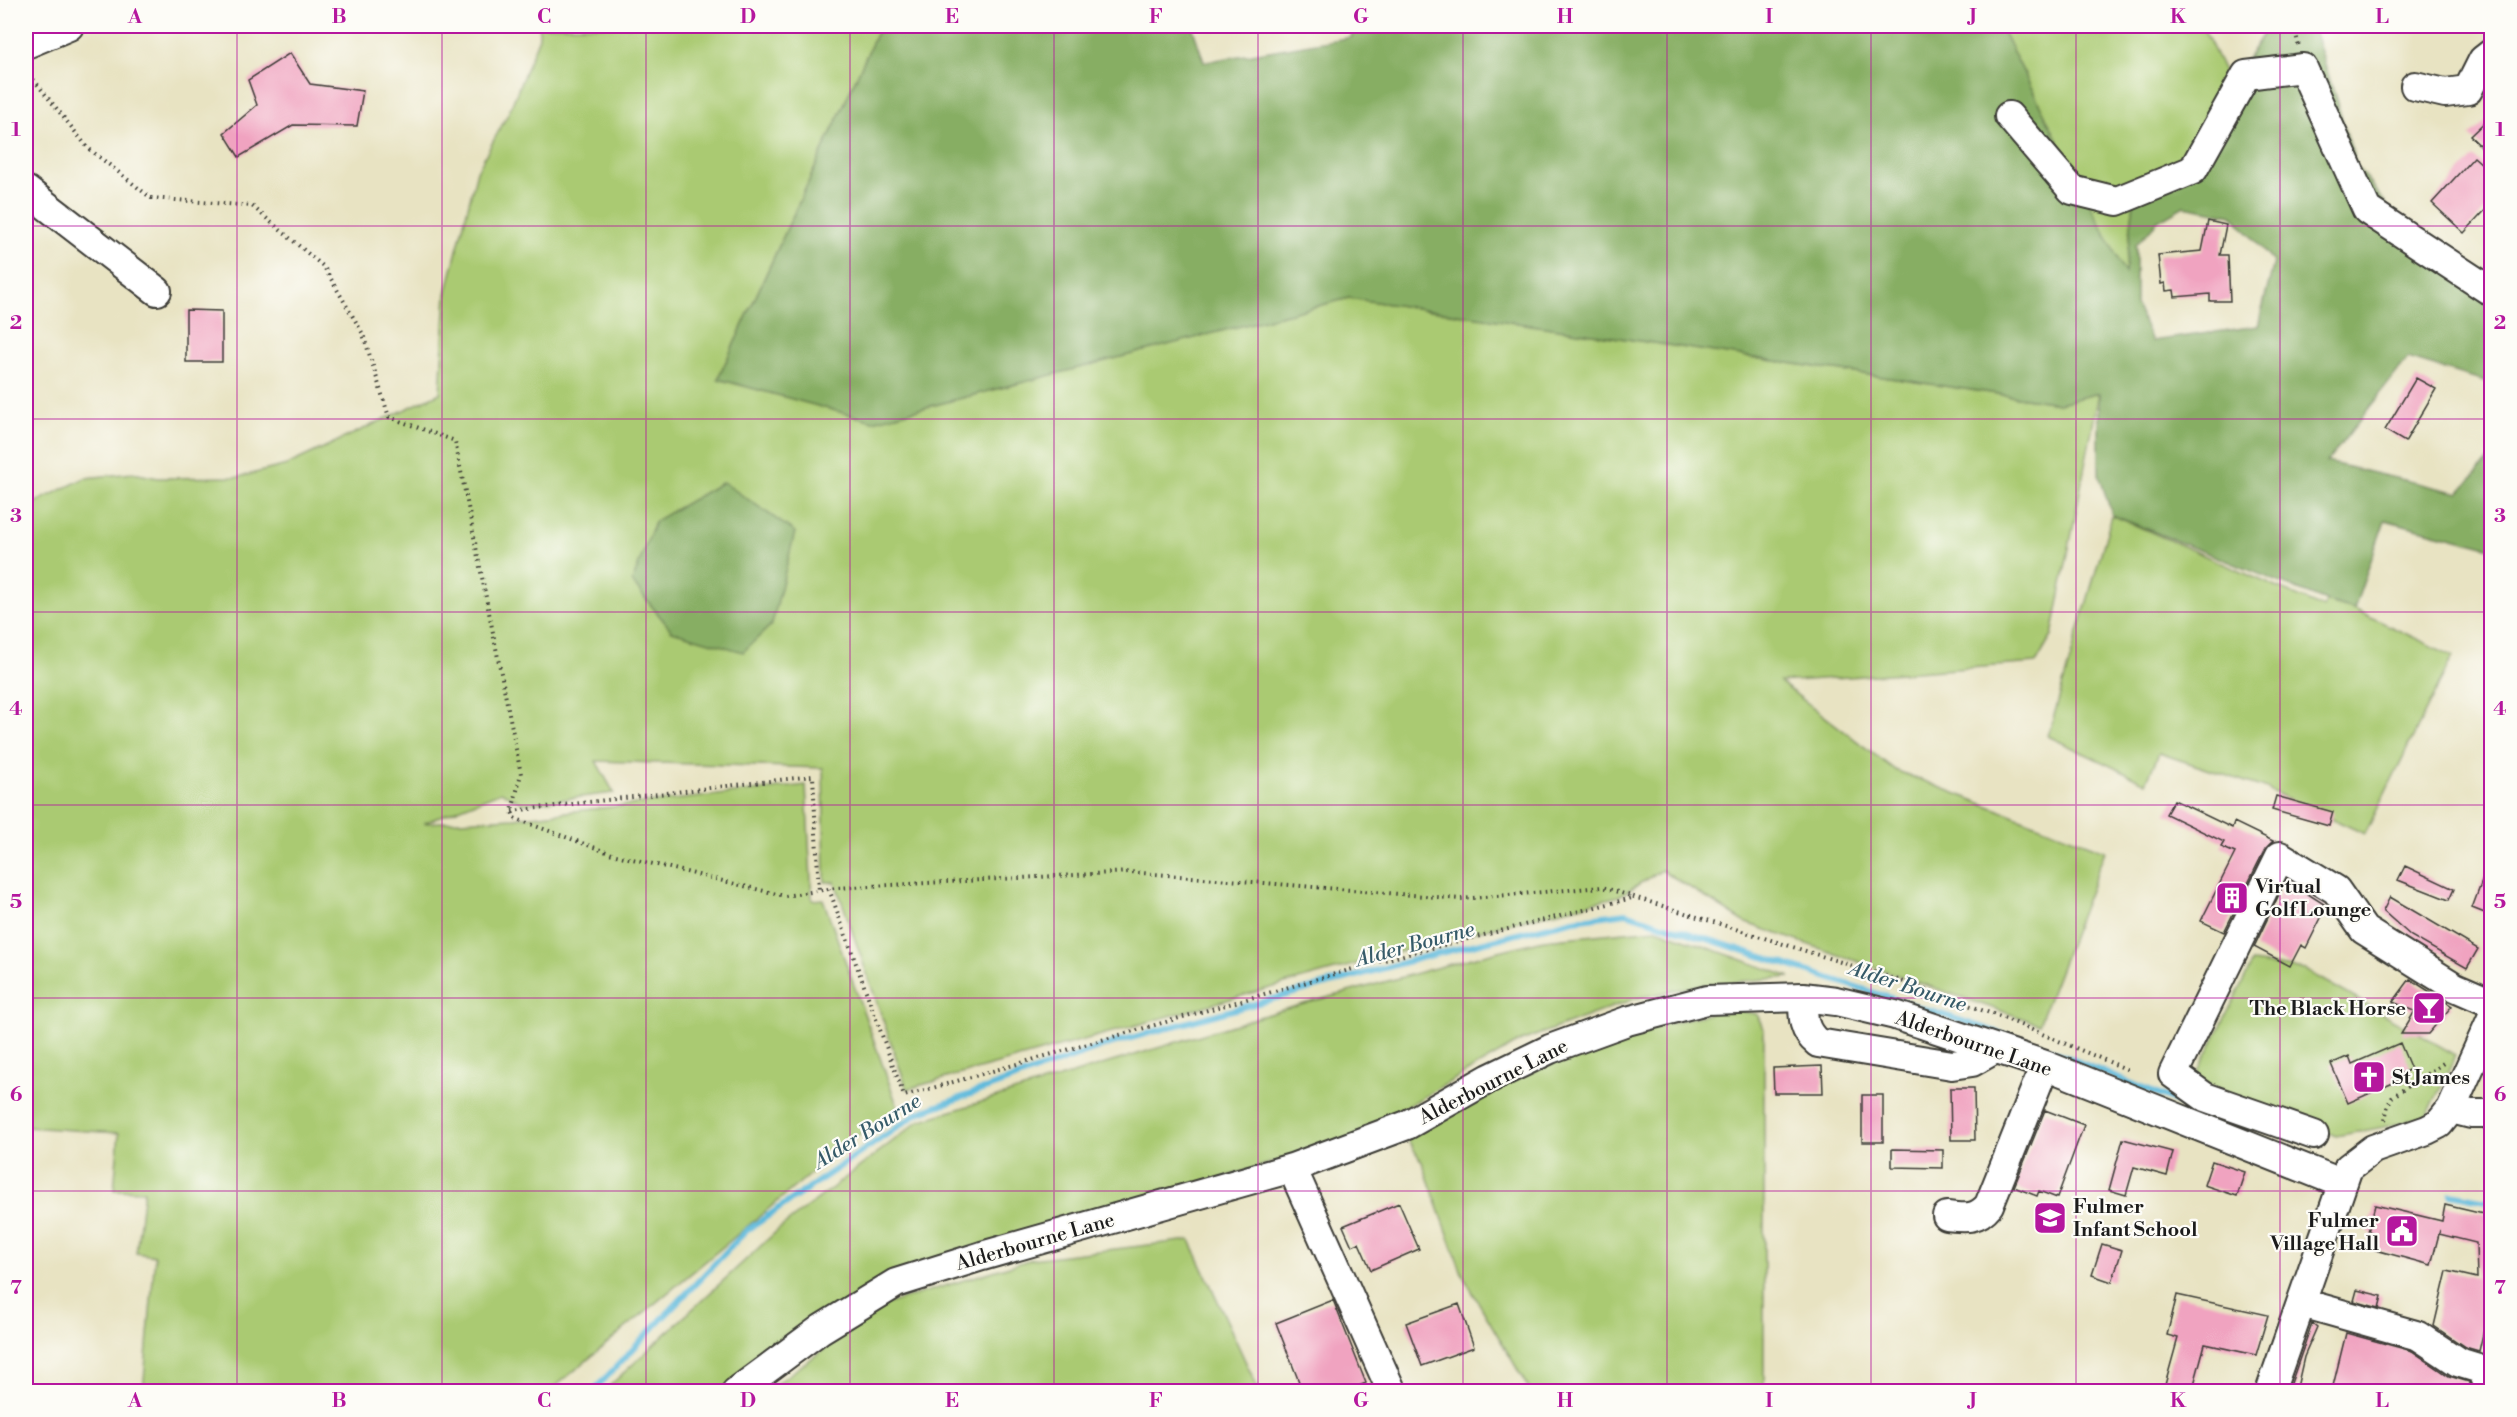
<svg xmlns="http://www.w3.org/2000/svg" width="2517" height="1417" font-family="'Libre Bodoni',serif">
<rect width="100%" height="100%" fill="#fdfcf7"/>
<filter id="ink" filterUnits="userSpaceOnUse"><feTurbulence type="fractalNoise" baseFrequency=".0167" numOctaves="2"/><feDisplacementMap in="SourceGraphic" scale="12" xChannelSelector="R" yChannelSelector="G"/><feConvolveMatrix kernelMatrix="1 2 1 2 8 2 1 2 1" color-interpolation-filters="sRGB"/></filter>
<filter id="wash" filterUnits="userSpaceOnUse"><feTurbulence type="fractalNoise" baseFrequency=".008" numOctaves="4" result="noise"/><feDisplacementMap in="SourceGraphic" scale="24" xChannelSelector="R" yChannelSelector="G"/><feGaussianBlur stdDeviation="1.35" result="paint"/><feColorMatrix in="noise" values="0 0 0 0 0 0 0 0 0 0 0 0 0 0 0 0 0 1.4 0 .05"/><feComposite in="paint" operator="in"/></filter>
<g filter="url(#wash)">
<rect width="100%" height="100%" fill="#e8e3c2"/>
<!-- green -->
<path fill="#aaca72" stroke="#637347" stroke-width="1.5" d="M539 26H880L718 379 873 421 1349 298 2058 403 2099 393 2052 636 2036 663 1780 682 1895 770 2105 851 2039 1024 1746 923 1662 870 1619 896 1450 938 907 1089 835 882H825L823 768 596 761 614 793 524 804 501 792 424 823 514 818 806 785 812 900 823 899 898 1108 851 1140 550 1391H143L155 1256 136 1253 144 1191 114 1190 119 1133 26 1127V507L85 478 133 473 158 478 239 477 287 465 440 393 446 294 477 171 509 112 539 37Z
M2000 26H2202L2230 83 2174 174 2136 187 2125 274Z
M2112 515 2324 608 2326 601 2354 609 2453 656 2365 834 2267 789 2159 753 2146 783 2048 736Z
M1656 929 1790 977 1699 985 1634 999 1521 1041 1352 1138 916 1272 730 1391 603 1392 779 1229 919 1121 1282 1010 1483 955 1544 940Z
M2253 962 2305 970 2456 1055 2427 1116 2384 1127 2336 1136 2194 1079Z
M1728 1009 1757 1014 1764 1031V1391H1530L1463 1276 1422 1162 1407 1139C1477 1099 1547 1059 1626 1035 1659 1024 1694 1018 1728 1009Z
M1190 1240 1259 1391 765 1392 887 1304 1032 1259Z"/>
<!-- forest -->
<path fill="#87ae64" stroke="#526540" stroke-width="1.5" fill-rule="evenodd" d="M880 26H1192L1204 62 1352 37 1350 26H2000L2125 273 2136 187 2174 174 2268 26H2313L2357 167 2431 263 2492 292 2491 383 2408 358 2327 462 2459 493 2491 457V548L2385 520 2354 609 2326 601 2112 515 2099 475V393L2059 403 1349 298 873 421 718 379ZM2184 206 2232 215 2274 262 2258 326 2152 341 2136 305V245L2158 221Z
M723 482 795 532 772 624 743 652 672 631 632 582 655 521Z"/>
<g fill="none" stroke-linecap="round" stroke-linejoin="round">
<!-- stream -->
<path stroke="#5ebadc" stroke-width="6" d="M2451 1194 2492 1202
M592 1392 746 1231 918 1113 1113 1043 1424 957 1574 920 1626 913 2040 1046 2186 1106"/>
</g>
<g id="blocks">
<!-- building -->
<path fill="#f0a3c0" d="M290 53 310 84 363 91 357 126 293 125 239 157 224 133 257 105 248 80Z
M2492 115V157L2470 136Z
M2474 157 2492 173V203L2464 233 2432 203Z
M2208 221 2226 225 2220 255H2228L2230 301H2210V294L2175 297 2174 290 2166 291 2165 283 2161 284 2158 255 2202 251Z
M186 310 222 311V362H186Z
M2416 378 2436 389 2405 442 2385 430Z
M2276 796 2333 812 2329 826 2272 810Z
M2174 800 2232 828 2234 822 2273 841 2265 849 2224 932 2201 921 2235 853 2221 847 2224 842 2166 814Z
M2490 860H2492V916L2472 908Z
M2405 866 2454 889 2449 900 2398 880Z
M2286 880 2327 906 2306 948 2301 945 2290 966 2254 947Z
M2390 897 2478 949 2467 968 2411 936 2383 911Z
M2410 979 2452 1006 2428 1034H2401L2415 1011 2393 1002Z
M2400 1043 2411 1069 2400 1074 2402 1079 2348 1103 2331 1064 2349 1056 2352 1064Z
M1822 1066 1823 1093H1774L1773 1068Z
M1950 1088H1974L1975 1140H1951Z
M1862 1095H1883V1142H1862Z
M2045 1110 2084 1125 2057 1198 2039 1191 2037 1196 2014 1187Z
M2123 1139 2173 1152 2167 1176 2134 1167 2126 1195 2109 1190Z
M1892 1149 1943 1150V1168L1892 1167Z
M2212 1161 2245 1172 2237 1196 2204 1185Z
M1399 1203 1419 1249 1371 1270 1359 1243 1352 1246 1343 1226Z
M2375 1205 2442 1221 2445 1205 2492 1216V1321H2486L2479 1351 2465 1347 2434 1326 2447 1271 2477 1278 2476 1243 2439 1234 2440 1230 2431 1265 2368 1248 2372 1233 2368 1232Z
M2102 1244 2122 1250 2112 1282 2092 1275Z
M2357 1290 2382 1296 2379 1308 2354 1301Z
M2177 1295 2268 1315 2256 1355 2205 1344 2192 1392H2163L2178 1338 2167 1335Z
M1333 1300 1366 1383 1344 1392H1303L1276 1323Z
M1459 1304 1474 1347 1422 1366 1406 1323Z
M2312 1323 2317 1327 2304 1357 2296 1392H2288Z
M2346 1333 2412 1351 2449 1376 2469 1382V1392H2357L2333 1386Z"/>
</g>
</g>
<g filter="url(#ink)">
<use href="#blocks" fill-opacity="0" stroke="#3b3a35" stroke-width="1.5"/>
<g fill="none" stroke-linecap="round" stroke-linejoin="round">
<defs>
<path id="minor" d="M26 44 69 26
M2415 86 2445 93 2468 90 2483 60 2492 53
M2009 116 2072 190 2117 201 2193 170 2246 75 2303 68 2367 210 2492 292
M26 190 157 291
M1803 997C1803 1016 1802 1030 1818 1043L1952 1065 1972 1062 1995 1049
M2451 1109 2471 1114H2492
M2314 1135 2205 1097 2173 1074 2280 856 2336 890 2364 930 2455 987 2492 1003
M1292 1168 1392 1392
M1947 1216C1965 1218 1977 1220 1989 1205L2045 1065
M2302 1303 2419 1336 2458 1362 2481 1369 2490 1392
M736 1392 821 1329 896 1283 982 1256 1292 1168 1407 1125 1490 1078 1550 1049 1627 1021 1707 1000 1803 997 1836 1001 1895 1015 2045 1065 2341 1183
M2270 1392 2348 1168 2373 1149 2427 1130 2439 1124 2451 1109 2492 1018"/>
</defs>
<!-- minor casing -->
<use href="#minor" stroke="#3b3a35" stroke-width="32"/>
<!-- path -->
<path stroke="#3b3a35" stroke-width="4" stroke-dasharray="1.5 4.5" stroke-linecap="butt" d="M2294 26 2299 47
M26 70 88 148 151 198 252 206 324 267 363 334 389 417 455 441 521 774 512 811 514 818 612 854 785 896 835 888 1130 872 1461 899 1602 887 1917 986 2006 1019 2131 1071
M512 811 813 776 819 892
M829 889 904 1096 1388 959 1632 898
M2385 1120 2388 1105 2392 1097 2445 1062"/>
<!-- minor -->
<use href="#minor" stroke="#fff" stroke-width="28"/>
</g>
</g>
<!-- grid -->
<path fill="none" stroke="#b5179e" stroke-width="1.5" stroke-opacity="0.55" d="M237 26V1392M442 26V1392M646 26V1392M850 26V1392M1054 26V1392M1258 26V1392M1463 26V1392M1667 26V1392M1871 26V1392M2076 26V1392M2280 26V1392M26 226H2492M26 419H2492M26 612H2492M26 805H2492M26 998H2492M26 1191H2492"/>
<!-- icons -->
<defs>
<symbol id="building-square" viewBox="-11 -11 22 22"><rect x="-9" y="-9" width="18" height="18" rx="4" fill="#b5179e" stroke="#fdfcf7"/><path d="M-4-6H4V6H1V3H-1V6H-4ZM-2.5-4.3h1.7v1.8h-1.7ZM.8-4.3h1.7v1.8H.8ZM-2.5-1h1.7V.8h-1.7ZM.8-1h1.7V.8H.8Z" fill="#fff"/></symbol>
<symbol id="bar-square" viewBox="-11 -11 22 22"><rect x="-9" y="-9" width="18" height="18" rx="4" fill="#b5179e" stroke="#fdfcf7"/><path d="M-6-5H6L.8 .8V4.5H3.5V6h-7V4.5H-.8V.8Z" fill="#fff"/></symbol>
<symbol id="church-square" viewBox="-11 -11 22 22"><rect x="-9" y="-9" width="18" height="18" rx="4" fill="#b5179e" stroke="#fdfcf7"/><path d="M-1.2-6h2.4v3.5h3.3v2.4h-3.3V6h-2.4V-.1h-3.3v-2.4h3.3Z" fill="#fff"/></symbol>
<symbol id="school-square" viewBox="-11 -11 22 22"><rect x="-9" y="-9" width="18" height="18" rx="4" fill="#b5179e" stroke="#fdfcf7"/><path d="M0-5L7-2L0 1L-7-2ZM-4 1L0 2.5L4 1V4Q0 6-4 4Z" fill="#fff"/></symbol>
<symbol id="civic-square" viewBox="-11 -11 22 22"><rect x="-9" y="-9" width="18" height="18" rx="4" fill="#b5179e" stroke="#fdfcf7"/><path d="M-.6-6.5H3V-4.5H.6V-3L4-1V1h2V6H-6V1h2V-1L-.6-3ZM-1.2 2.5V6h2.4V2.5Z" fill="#fff"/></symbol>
</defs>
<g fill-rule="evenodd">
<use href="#building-square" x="2213" y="879" width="38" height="38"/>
<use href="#bar-square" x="2410" y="989" width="38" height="38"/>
<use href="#church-square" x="2350" y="1058" width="38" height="38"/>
<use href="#school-square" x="2031" y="1199" width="38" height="38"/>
<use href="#civic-square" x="2383" y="1212" width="38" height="38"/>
</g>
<g text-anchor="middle" stroke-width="4.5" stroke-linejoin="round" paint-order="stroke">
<!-- poi labels -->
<g font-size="20" font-weight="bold" fill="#1c1c1c" stroke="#fdfcf7" text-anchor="start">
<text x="2255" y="893">Virtual<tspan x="2255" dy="23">Golf Lounge</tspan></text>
<text x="2406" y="1015" text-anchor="end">The Black Horse</text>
<text x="2392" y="1084">St James</text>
<text x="2073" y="1213">Fulmer<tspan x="2073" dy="23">Infant School</tspan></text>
<text x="2379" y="1227" text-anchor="end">Fulmer<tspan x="2379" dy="23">Village Hall</tspan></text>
</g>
<!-- street labels -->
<g font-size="20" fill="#1c1c1c" stroke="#fdfcf7">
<text transform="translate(1974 1043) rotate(19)" y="7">Alderbourne Lane</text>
<text transform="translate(1493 1081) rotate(-27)" y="7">Alderbourne Lane</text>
<text transform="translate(1035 1241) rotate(-16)" y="7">Alderbourne Lane</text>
</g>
<!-- water labels -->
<g font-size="21" font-style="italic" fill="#365b69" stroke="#fdfcf7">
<text transform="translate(1415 944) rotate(-15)" y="7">Alder Bourne</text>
<text transform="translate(1908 986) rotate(18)" y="7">Alder Bourne</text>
<text transform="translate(867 1131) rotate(-32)" y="7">Alder Bourne</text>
</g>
</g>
<!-- margin -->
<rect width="2517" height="1417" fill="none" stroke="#fdfcf7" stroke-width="66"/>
<rect x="33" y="33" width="2451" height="1351" fill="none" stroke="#b5179e" stroke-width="2"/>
<g font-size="20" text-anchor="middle" font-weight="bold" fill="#b5179e">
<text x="135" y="23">A</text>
<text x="339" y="23">B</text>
<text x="544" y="23">C</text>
<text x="748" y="23">D</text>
<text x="952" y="23">E</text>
<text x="1156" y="23">F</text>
<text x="1361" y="23">G</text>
<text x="1565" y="23">H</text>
<text x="1769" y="23">I</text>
<text x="1973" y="23">J</text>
<text x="2178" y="23">K</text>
<text x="2382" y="23">L</text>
<text x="16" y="136">1</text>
<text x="2500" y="136">1</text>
<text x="16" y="329">2</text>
<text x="2500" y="329">2</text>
<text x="16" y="522">3</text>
<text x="2500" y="522">3</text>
<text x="16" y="715">4</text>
<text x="2500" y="715">4</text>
<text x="16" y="908">5</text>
<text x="2500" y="908">5</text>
<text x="16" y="1101">6</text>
<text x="2500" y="1101">6</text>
<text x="16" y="1294">7</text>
<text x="2500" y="1294">7</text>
<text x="135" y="1407">A</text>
<text x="339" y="1407">B</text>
<text x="544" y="1407">C</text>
<text x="748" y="1407">D</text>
<text x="952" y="1407">E</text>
<text x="1156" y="1407">F</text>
<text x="1361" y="1407">G</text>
<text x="1565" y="1407">H</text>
<text x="1769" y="1407">I</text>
<text x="1973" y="1407">J</text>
<text x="2178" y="1407">K</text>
<text x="2382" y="1407">L</text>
</g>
</svg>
